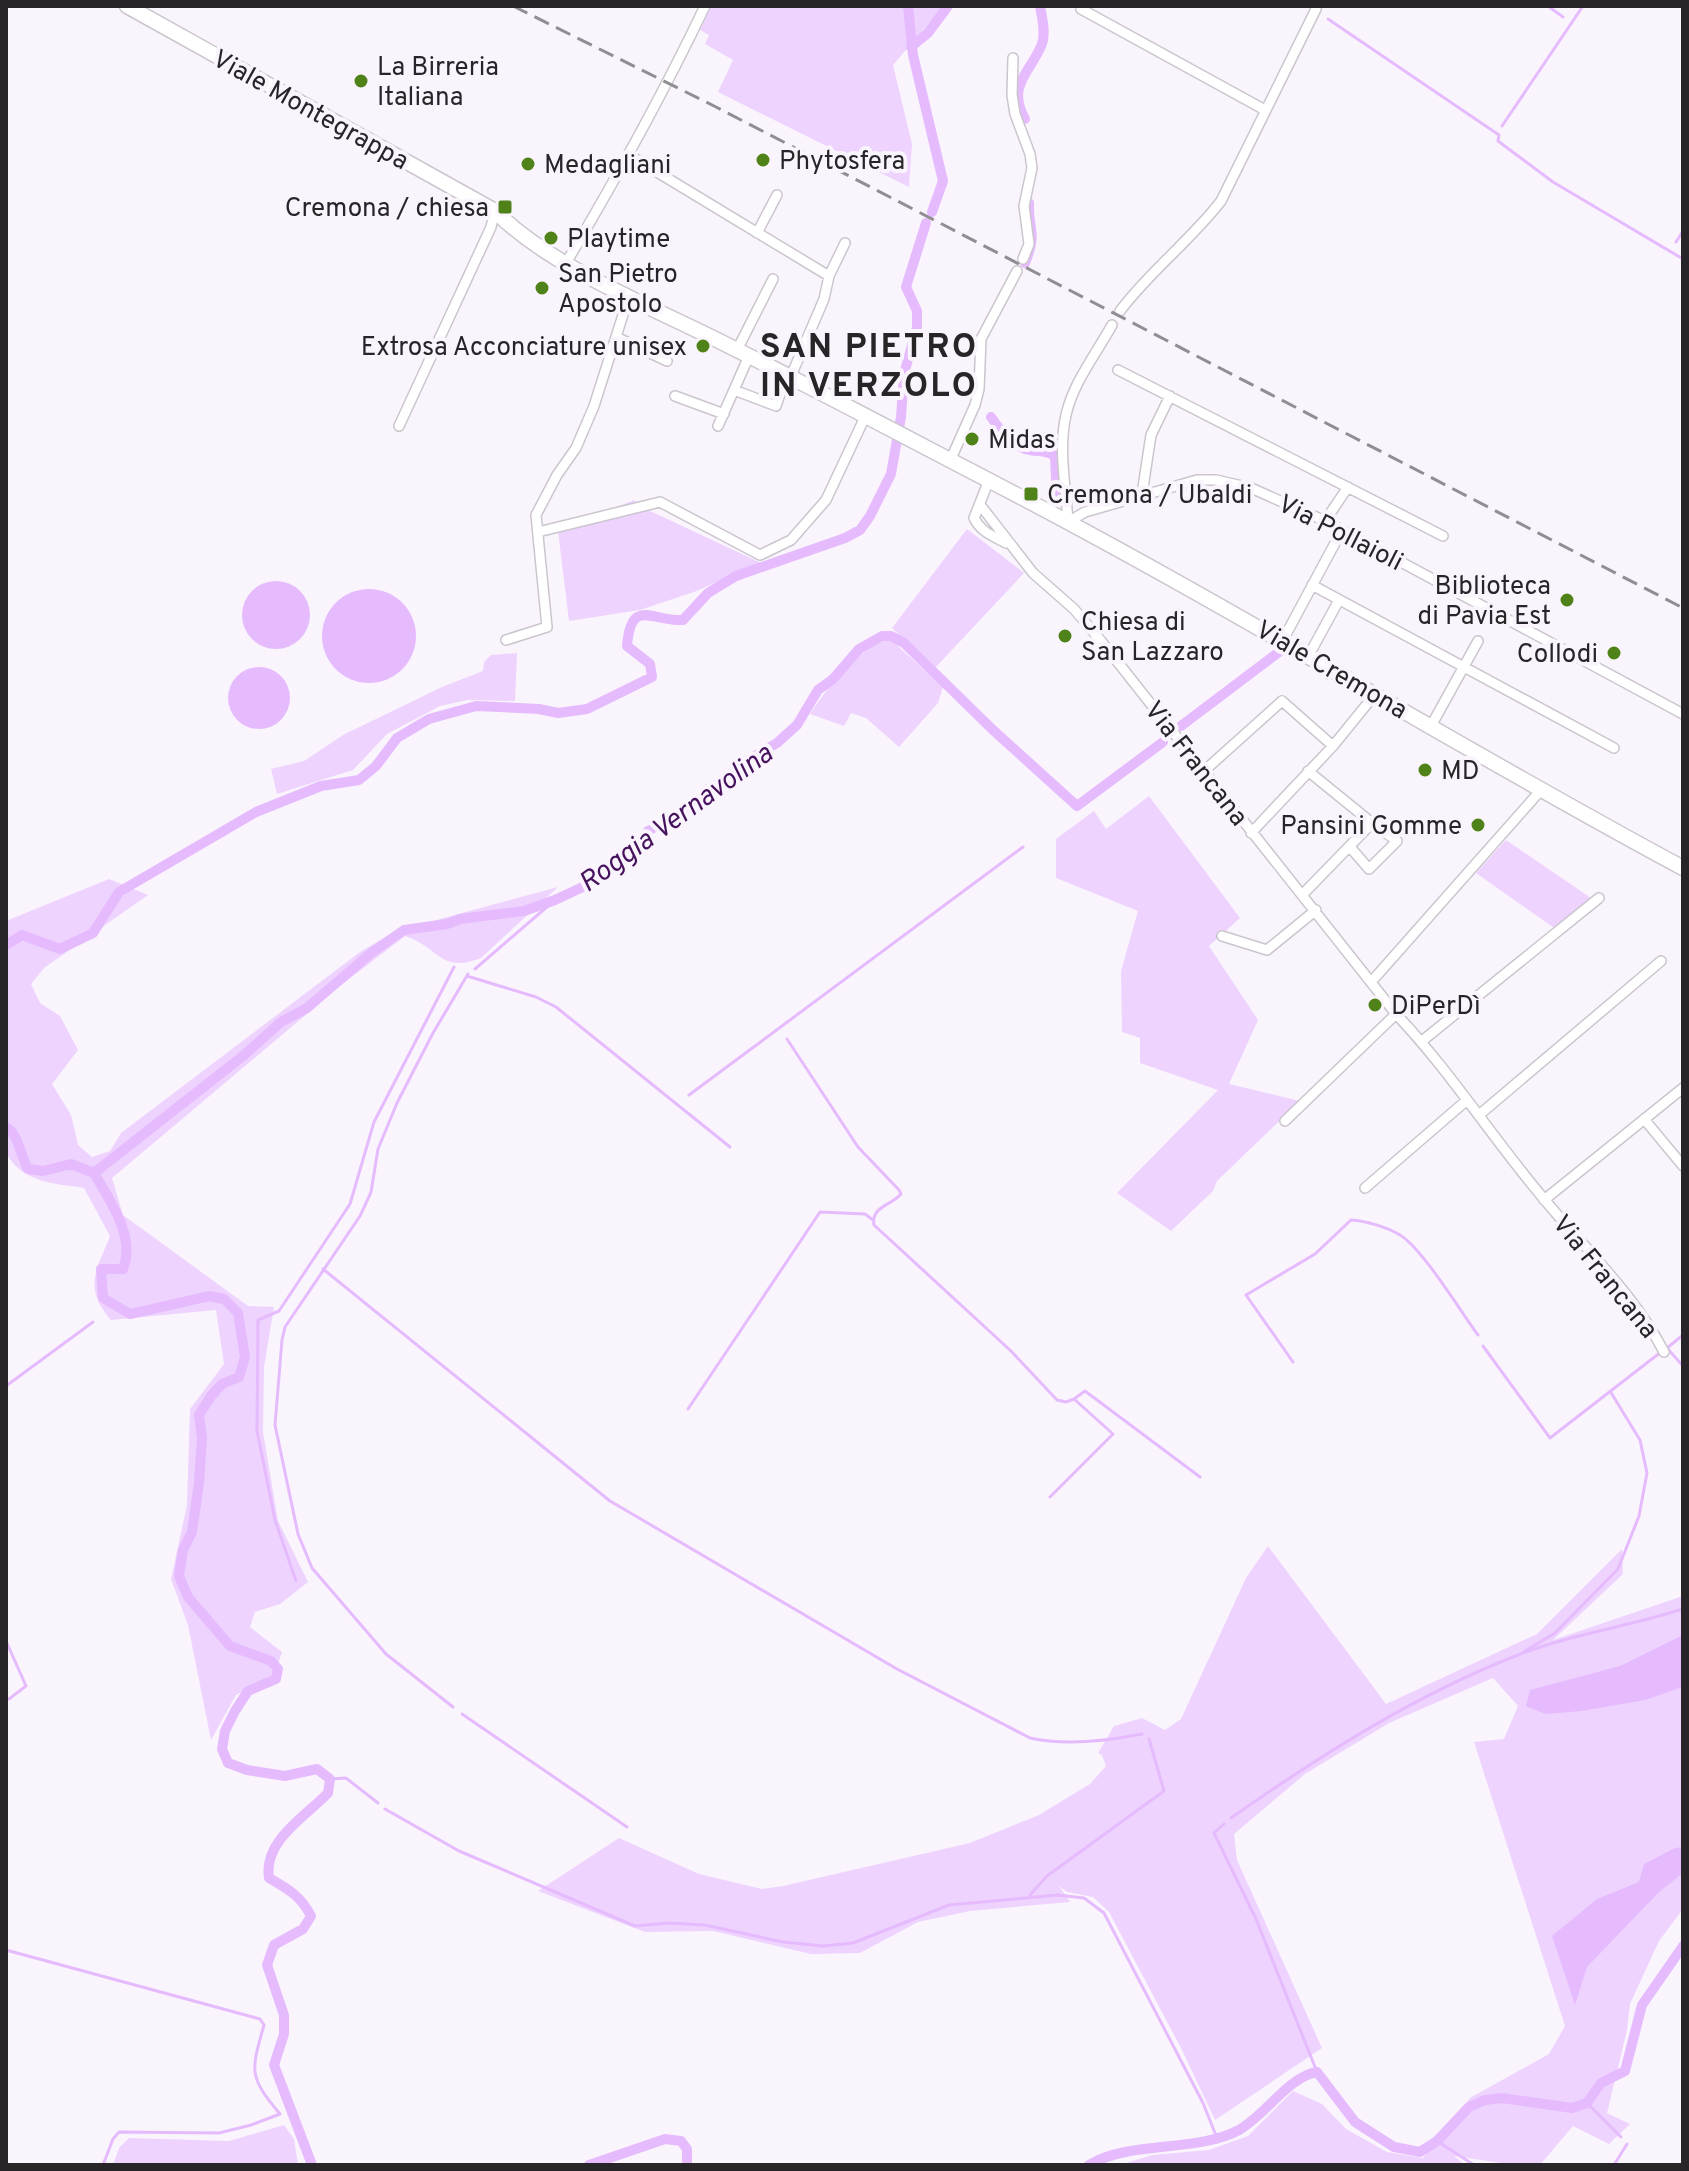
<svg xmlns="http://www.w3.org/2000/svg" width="1689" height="2171" font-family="Overpass,sans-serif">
<rect width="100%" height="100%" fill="#faf5fd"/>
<!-- green -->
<path fill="#eed3ff" d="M711 6H944L893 65 912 144 909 187 718 92 733 60 705 44 709 35 700 30Z
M634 500 646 509 761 563 694 592 640 610 569 621 558 531Z
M967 529 1024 573 935 668 892 628Z
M890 639 943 687 938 703 899 747 866 718 851 713 844 726 810 714C827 688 859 646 890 639Z
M517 653 515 701 467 700 440 706 387 734 353 770 277 794 271 769 304 761 343 735 442 687 483 671 484 662 491 655Z
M1149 796 1240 918 1209 946 1258 1020 1229 1084 1300 1101 1217 1181 1213 1191 1171 1231 1117 1193 1218 1090 1140 1063V1038L1122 1032 1121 971 1138 911 1056 878V839L1094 811 1106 829Z
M1506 840 1591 898 1557 930 1476 873Z
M109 879 148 895 44 968 31 984 40 1003 60 1016 78 1050 52 1084 71 1115 78 1145 92 1157 110 1151 121 1133 360 952 396 931 558 887 481 958C440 974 439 947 405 936L340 986 112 1178 123 1215 248 1306 274 1307 264 1367 263 1432 278 1521 308 1582 280 1604 255 1612 250 1627 282 1652 274 1676 236 1695 211 1740 188 1625 171 1579 187 1505 190 1409 224 1364 216 1310 111 1320C83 1288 96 1271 110 1236L84 1188C53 1183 23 1183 6 1153V921Z
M1268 1546 1386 1704 1537 1634 1622 1549 1623 1574 1553 1640 1683 1596V1909L1659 1941 1630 2004 1627 2030 1607 2113 1630 2124 1609 2144 1573 2126 1540 2165H1515L1454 2156 1465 2165H1120L1152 2155 1209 2150 1248 2136 1293 2091 1322 2104 1346 2129 1387 2152 1423 2158 1470 2098 1549 2054 1565 2026 1474 1742 1504 1739 1518 1706 1493 1678 1389 1723 1305 1774 1234 1834 1237 1860 1322 2048 1215 2120 1181 2048 1109 1912 1093 1897 1067 1892 1059 1886 1070 1902 970 1911 918 1922 860 1953 811 1954 713 1931 645 1932 538 1891 619 1838 699 1874 762 1889 783 1886 970 1843 1039 1815 1090 1784 1106 1766 1102 1755 1098 1753 1114 1726 1142 1718 1165 1730 1181 1719 1246 1578Z
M284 2125 294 2139 298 2165H113L119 2148 129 2138 229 2141Z"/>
<!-- water -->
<path fill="#e5bbfd" d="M242 615a34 34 0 1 1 68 0a34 34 0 1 1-68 0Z
M322 636a47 47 0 1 1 94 0a47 47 0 1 1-94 0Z
M228 698a31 31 0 1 1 62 0a31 31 0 1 1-62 0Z
M1683 1635V1687L1645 1700 1582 1711 1545 1714 1526 1706 1530 1690 1620 1666Z
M1683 1847V1873L1659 1892 1587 1967 1575 2005 1552 1936 1597 1899 1639 1882 1644 1864 1675 1848Z"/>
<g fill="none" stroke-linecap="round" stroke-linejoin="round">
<!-- stream -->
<path stroke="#e5bbfd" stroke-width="3" d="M1548 6 1563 17
M1328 19 1499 135 1498 141 1553 182 1683 259
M1502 126 1583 6
M1676 242 1683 231
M475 969 555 900
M467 976 536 997 556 1007 730 1147
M787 1039 858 1147 899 1190 901 1194C891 1206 871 1206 874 1225L1011 1351 1057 1400 1066 1402 1074 1399 1113 1434 1050 1497
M689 1095 1023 847
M323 1269 610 1501 897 1669 1030 1738C1066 1746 1107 1741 1142 1734
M1683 1335 1667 1348 1683 1366
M1483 1346 1550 1438 1661 1352
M1293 1362 1246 1295 1315 1254 1351 1220C1366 1221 1387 1227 1400 1235 1422 1248 1461 1312 1478 1335
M6 1386 93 1322
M1074 1399 1085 1391 1200 1477
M688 1409 820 1212 865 1214 873 1220
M296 1581 275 1520 257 1431 258 1320 279 1311 350 1204 374 1122 454 967
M6 1641 26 1686 9 1699
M1525 1651 1555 1633 1618 1569 1639 1516 1647 1473 1640 1440 1610 1391
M453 1707 386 1654 312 1568 298 1534 275 1425 282 1340 285 1327 360 1216 371 1192 378 1149 397 1103 433 1033 468 974
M462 1714 627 1827
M330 1779 346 1778 378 1803
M385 1809 459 1851 635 1926 668 1923 705 1925 783 1942 823 1946 853 1943 949 1905 1058 1895 1084 1898 1104 1913 1203 2103 1217 2138
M1231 1818C1321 1755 1415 1695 1518 1655 1568 1635 1630 1626 1683 1609
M1224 1824 1214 1833 1256 1919 1317 2072
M1030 1895 1047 1876 1164 1791 1149 1739
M6 1950 260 2019 264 2025C251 2071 248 2076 280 2114L251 2125 219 2133 119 2132 113 2139 103 2165
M1587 2103 1621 2137
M1437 2141 1474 2165
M1614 2165 1627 2144"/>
<!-- canal -->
<path stroke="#e5bbfd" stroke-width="10" d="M908 6 913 55 943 181 932 212
M911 47 928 33 948 6
M1025 119C1006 85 1031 72 1042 44 1046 33 1042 17 1040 6
M1025 263C1038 232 1028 232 1029 203
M991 417C1000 430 1013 448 1030 450 1040 452 1046 450 1055 456L1057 501
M1181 726 1279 652
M6 945 22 935 60 949 93 933 119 892 256 812 321 786 359 780 376 766 397 738 429 719 476 706 539 709 558 713 587 709 652 677 650 664 627 646C631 596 652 622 683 620L708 593 736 576 845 538 860 530 870 516 891 474 901 417 904 374 917 327V311L906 287 926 223
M6 1127C19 1135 20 1155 28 1169L43 1171 71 1164 94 1173C110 1201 136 1237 123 1269H101L103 1298 130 1314 209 1296 224 1299 238 1313 245 1357 239 1377 222 1384 211 1396 199 1415 202 1438 199 1483 192 1532 183 1550 179 1576 188 1597 230 1646 271 1661 278 1669 276 1679 248 1691 235 1711 225 1731 222 1749 228 1763 247 1770 285 1776 317 1769 330 1779 328 1793C305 1817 263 1841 269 1878 288 1889 301 1896 311 1916L303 1929 274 1945 267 1965 284 2015V2034L274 2065 312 2165
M94 1173 243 1056 281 1022 307 1008 371 953 404 930 447 924 460 919 524 911 555 900 587 885 624 853 638 850 648 831 703 800 708 789 727 779 741 764 777 743 797 725 818 690 833 679 859 649 882 636H891L904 643 993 730 1077 806 1163 742
M589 2165 665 2139 681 2141 687 2149V2165
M1089 2165C1131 2140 1196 2153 1239 2130 1266 2115 1288 2077 1317 2072L1355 2122 1394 2147 1420 2152 1437 2141 1469 2107 1485 2100 1502 2098 1572 2108 1587 2103 1601 2083 1625 2071 1642 2005 1683 1946"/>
<defs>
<path id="minor" d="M1081 9 1265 110
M1013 58 1012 95 1015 114 1030 154 1032 168 1024 206 1029 244 1023 259
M629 155 829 276 824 299 791 376
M757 233 777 195
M566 263C616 179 663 94 705 6
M829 276 845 243
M1120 311C1150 271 1190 241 1221 201L1316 9 1315 6
M1112 325C1096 354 1073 383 1066 415 1058 449 1066 487 1068 522L1085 512 1197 480H1216L1251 488 1325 521 1683 714
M616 337 667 361
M737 350 773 279
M1118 370 1443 536
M734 390 776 406 787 374
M675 396 724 414
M399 426 491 227 495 211
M718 426 749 356
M950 461 975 405 979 389 981 339 1017 271
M989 480 974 518C981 532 993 536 1006 543
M1142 494 1151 435 1170 396
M981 506 1033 573 1074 609 1101 641 1396 1014C1451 1072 1493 1139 1544 1199 1585 1249 1634 1294 1664 1352
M1325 521 1348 487
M538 532 660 502 760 555 791 540 826 500 865 417
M1312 585 1614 748
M506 640 547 627 536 515 557 475 576 448 594 406 629 296
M1283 640 1342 530
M1309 655 1339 600
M1431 726 1478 641
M1204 771 1282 701 1333 746
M1251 833 1333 746 1376 693
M1350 847 1369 869 1397 841 1372 823
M1304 893 1372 823 1308 771
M1222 936 1267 950 1316 910
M1372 981 1541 790
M1422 1041 1599 898
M1479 1115 1661 961
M1644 1119 1683 1166
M1285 1121 1396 1014
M1365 1188 1467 1100
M1544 1200 1683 1088"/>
<path id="secondary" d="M127 6 495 211C550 267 654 308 725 344 814 388 903 436 992 482 1226 603 1450 743 1683 868"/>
</defs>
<!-- minor casing -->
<use href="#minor" stroke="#cbc6ce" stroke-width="12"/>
<!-- secondary casing -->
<use href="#secondary" stroke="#cbc6ce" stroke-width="17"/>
<!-- minor -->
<use href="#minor" stroke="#fff" stroke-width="9"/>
<!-- secondary -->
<use href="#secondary" stroke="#fff" stroke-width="14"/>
<!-- rail -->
<path stroke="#918e93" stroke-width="3" stroke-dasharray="16 8" stroke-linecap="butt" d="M513 6 716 107 1683 608"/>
</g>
<!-- markers -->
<g fill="#4f8319" stroke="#faf5fd" stroke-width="3">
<circle cx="361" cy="81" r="8"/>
<circle cx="763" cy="160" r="8"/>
<circle cx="528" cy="164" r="8"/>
<rect x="497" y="199" width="16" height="16" rx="4"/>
<circle cx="551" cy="238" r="8"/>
<circle cx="542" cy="288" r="8"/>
<circle cx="703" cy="346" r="8"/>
<circle cx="972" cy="439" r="8"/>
<rect x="1023" y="486" width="16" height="16" rx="4"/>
<circle cx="1567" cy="600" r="8"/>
<circle cx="1065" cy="636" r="8"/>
<circle cx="1614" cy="653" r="8"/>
<circle cx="1425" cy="770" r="8"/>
<circle cx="1478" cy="825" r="8"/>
<circle cx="1375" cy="1005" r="8"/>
</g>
<g text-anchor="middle" stroke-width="8" stroke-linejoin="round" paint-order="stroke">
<!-- poi labels -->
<g font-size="26" fill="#272528" stroke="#faf5fd" text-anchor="start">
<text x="377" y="75">La Birreria<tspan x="377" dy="30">Italiana</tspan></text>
<text x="779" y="169">Phytosfera</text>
<text x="544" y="173">Medagliani</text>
<text x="489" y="216" text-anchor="end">Cremona / chiesa</text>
<text x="567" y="247">Playtime</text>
<text x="558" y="282">San Pietro<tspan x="558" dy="30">Apostolo</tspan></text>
<text x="687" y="355" text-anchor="end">Extrosa Acconciature unisex</text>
<text x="988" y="448">Midas</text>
<text x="1047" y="503">Cremona / Ubaldi</text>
<text x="1551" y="594" text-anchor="end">Biblioteca<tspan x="1551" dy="30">di Pavia Est</tspan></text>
<text x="1081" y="630">Chiesa di<tspan x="1081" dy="30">San Lazzaro</tspan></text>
<text x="1598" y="662" text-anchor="end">Collodi</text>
<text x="1441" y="779">MD</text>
<text x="1462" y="834" text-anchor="end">Pansini Gomme</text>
<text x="1391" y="1014">DiPerDì</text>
</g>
<!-- street labels -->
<g font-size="26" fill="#272528" stroke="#faf5fd">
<text transform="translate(311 109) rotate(29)" y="9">Viale Montegrappa</text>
<text transform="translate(1341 532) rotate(27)" y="9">Via Pollaioli</text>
<text transform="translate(1332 669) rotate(30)" y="9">Viale Cremona</text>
<text transform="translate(1197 763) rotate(52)" y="9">Via Francana</text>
<text transform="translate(1606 1276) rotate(51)" y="9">Via Francana</text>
</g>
<!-- water labels -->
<g font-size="28" font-style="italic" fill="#46125e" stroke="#faf5fd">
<text transform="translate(675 817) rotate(-36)" y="10">Roggia Vernavolina</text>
</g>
<!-- district labels -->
<g font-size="34" font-weight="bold" letter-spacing="2" fill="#272528" stroke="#faf5fd">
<text x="869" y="357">SAN PIETRO<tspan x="869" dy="39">IN VERZOLO</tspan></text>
</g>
</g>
<!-- border -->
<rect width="1689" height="2171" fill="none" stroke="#272528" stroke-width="16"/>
</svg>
